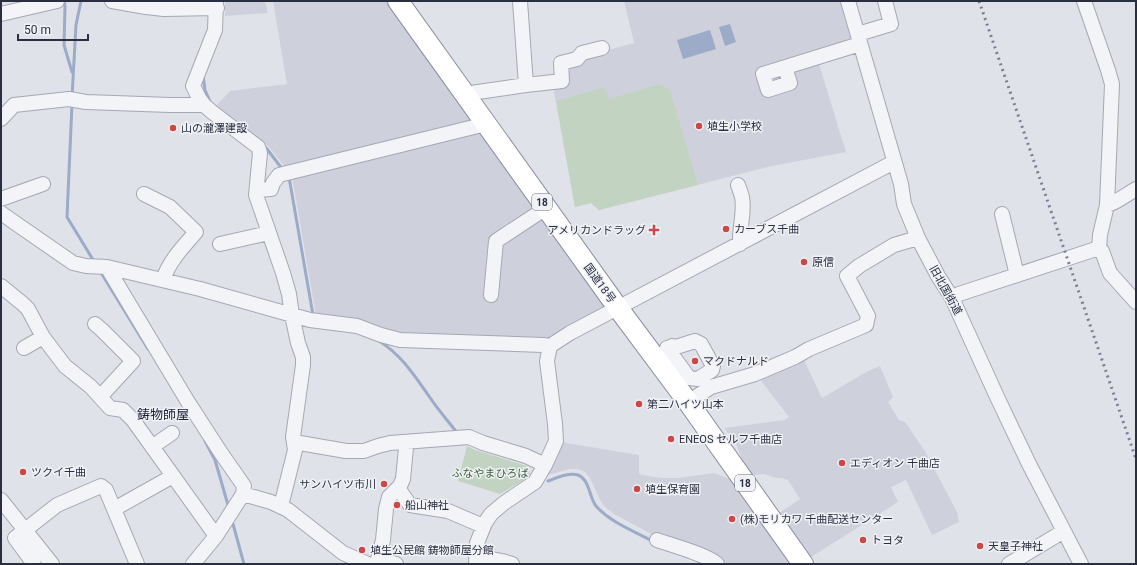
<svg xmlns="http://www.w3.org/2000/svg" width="1137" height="565" font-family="Roboto,'Noto Sans JP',sans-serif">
<rect width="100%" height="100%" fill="#e0e2e9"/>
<!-- built -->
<path fill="#ced1db" d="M225 1H265L268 13 225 16Z
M273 1H389L606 307 546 340 402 336 316 316 292 176 270 148 216 106 230 91 287 84Z
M624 1H840L854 49 818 61 846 152 772 166 599 210 591 203 575 207 553 86 559 85H568L565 68 586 56 634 43Z
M804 360 822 398 868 371 880 366 893 397 888 402 899 420 905 422 925 451 957 512 959 522 932 535 906 480 891 487 898 502 808 559 776 515 800 499 788 480 781 478H776L764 474 752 475 743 462 736 444 724 428 785 420 789 417 759 378Z
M560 442 639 455V474L654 477 666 478H678L714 473 733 480 793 564H721L657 537 614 514 604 506 600 500 590 478 585 472 578 469H570L548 475Z"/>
<!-- green -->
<path fill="#c3d3c2" d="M659 84 670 90 698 185 599 210 591 203 575 207 556 101 605 87 609 99Z
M467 446 475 450 527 466 530 470V474L527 478 500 494 458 481Z"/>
<!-- water -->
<path fill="#9cabc8" d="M730 24 736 42 725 46 719 27Z
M710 30 716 49 683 59 677 40Z"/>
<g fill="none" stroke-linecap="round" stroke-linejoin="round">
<!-- stream -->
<path stroke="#9cabc8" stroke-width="3" d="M64 1 65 6 64 45 72 72
M203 75 205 90 211 104
M72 97 76 25 81 1
M72 104 67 217 95 263
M263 146 267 149 283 170
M289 177 313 315
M100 271 148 349
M379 341C402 355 416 378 431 399 439 411 449 422 458 434
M205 441 215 460 228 505
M548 481C556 478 569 472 578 475 590 480 589 497 596 506 611 523 634 531 654 542
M233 524 244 564"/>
<defs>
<path id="minor" d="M112 1 146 7 164 9 217 8
M848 1 901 184 904 204 918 238 938 276 952 298 998 399 1029 464 1081 564
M1 14 57 1
M858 34 891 24 885 1
M785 68 790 83 768 90 763 74 860 44
M526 85 562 81 561 63 577 59 582 53 602 48
M464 94 526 85 520 1
M204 105 199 98 193 86 215 30 216 1
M1 119 14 105 69 99 86 102 170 105H204L212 112 258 147 260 153 256 195 283 273 289 294 292 315 298 343 303 357V365L293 437 295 450 281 506
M738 185C739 188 741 193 742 197 745 212 739 228 740 244
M257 190 271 189 273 183 279 175 486 124
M144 194 170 207 196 232C183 247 169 261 163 280
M1 199 43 184
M1107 205C1116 203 1127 194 1136 189
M1 213 21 227 73 263 86 266 107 267 200 289 310 320 357 326 381 335 400 340 543 345 550 346 570 333 894 162
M1002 214 1017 275
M220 244 269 233
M1099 248 1102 251 1110 273 1136 302
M107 267 188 402 221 453 244 486 243 494 216 536 193 564
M1 286 23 304 28 309 43 337 65 366 91 387 110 408 123 410 133 420 216 536
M491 295 496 241 546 208
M952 298 959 294 1099 248 1100 235 1107 205 1112 84 1108 70 1084 1
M95 324 102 330 133 361 100 397
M24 348 43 337
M667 348 689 378 698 379 712 370 713 366 701 344 695 341 676 347 672 346
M688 402 711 387 755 374 795 357 809 349 866 325 868 316 847 276 859 266 894 245 918 238
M294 442 346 451H364L378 446 390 443 469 437 483 443 526 456 545 465
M152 447 172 433
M398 488 410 505 448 511 483 526
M243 494 271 502 288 510 343 553 368 564
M1 500 52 564
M114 509 173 476
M657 540C671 545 708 555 717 564
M476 556 502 561 512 564
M378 559 383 540 386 509 389 497 400 486 403 479 406 448 405 442
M34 564 15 538 57 505 101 486 106 490 137 564
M376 564 378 559 396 564
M476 564 477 543 485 523 491 514 504 503 535 482 545 465 556 441 555 424 547 361 550 346
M1009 564 1064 531"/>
<path id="highway" d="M398 1 618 308 688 402 803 564"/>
</defs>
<!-- minor casing -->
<use href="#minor" stroke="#a5a8b3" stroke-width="16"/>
<!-- highway casing -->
<use href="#highway" stroke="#888e9f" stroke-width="22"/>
<!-- minor -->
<use href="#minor" stroke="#f3f4f7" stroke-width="14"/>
<!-- highway -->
<use href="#highway" stroke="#fff" stroke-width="20"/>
<!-- rail -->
<path stroke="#7a7f92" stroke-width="3" stroke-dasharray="2 4" stroke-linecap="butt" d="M979 1 1136 459"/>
</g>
<!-- markers -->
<g fill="#cc4848" stroke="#f0f2f6" stroke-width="1.5">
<circle cx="699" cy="126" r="4"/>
<circle cx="173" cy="128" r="4"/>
<circle cx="726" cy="229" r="4"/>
<path d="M652 224h4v4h4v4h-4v4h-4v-4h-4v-4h4z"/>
<circle cx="804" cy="262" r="4"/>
<circle cx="695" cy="361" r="4"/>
<circle cx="639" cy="404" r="4"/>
<circle cx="671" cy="439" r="4"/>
<circle cx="842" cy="463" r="4"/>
<circle cx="23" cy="472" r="4"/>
<circle cx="384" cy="484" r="4"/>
<circle cx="637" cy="489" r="4"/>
<circle cx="397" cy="505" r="4"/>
<circle cx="732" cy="519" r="4"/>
<circle cx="863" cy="540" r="4"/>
<circle cx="980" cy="546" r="4"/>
<circle cx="362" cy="550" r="4"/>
</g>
<g text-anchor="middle" stroke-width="3" stroke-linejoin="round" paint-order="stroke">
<!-- shield labels -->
<g fill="#f0f2f6" stroke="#656977" stroke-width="1">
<rect x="532" y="194" width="20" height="16" rx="3"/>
<rect x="735" y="475" width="20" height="16" rx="3"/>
</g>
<g font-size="10" font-weight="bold" fill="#292e40">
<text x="542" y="206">18</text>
<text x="745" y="487">18</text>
</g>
<!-- poi labels -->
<g font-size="11" fill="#292e40" stroke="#f0f2f6" text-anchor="start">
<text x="707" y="130">埴生小学校</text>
<text x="181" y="132">山の瀧澤建設</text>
<text x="734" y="233">カーブス千曲</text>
<text x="646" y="234" text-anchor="end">アメリカンドラッグ</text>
<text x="812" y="266">原信</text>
<text x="703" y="365">マクドナルド</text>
<text x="647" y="408">第二ハイツ山本</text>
<text x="679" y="443">ENEOS セルフ千曲店</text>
<text x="850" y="467">エディオン 千曲店</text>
<text x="31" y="476">ツクイ千曲</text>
<text x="376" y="488" text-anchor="end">サンハイツ市川</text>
<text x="645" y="493">埴生保育園</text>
<text x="405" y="509">船山神社</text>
<text x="740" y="523">(株)モリカワ 千曲配送センター</text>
<text x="871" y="544">トヨタ</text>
<text x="988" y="550">天皇子神社</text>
<text x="370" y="554">埴生公民館 鋳物師屋分館</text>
</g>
<!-- street labels -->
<g font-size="11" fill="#292e40" stroke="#f0f2f6">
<text transform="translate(600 283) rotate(54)" y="4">国道18号</text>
<text transform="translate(946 290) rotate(61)" y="4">旧北国街道</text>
</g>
<!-- park labels -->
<g font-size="11" fill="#385c37" stroke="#f0f2f6">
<text x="490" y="477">ふなやまひろば</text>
</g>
<!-- quarter labels -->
<g font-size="13" fill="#1b1f31" stroke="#f0f2f6">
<text x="163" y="419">鋳物師屋</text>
</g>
</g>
<!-- border -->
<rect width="1137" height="565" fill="none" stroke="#292e40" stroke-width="4"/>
<!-- scale -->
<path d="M18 34v6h70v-6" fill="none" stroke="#292e40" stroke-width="2"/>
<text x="24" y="34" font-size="12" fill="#292e40" stroke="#f0f2f6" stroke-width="3" paint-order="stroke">50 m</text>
</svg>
